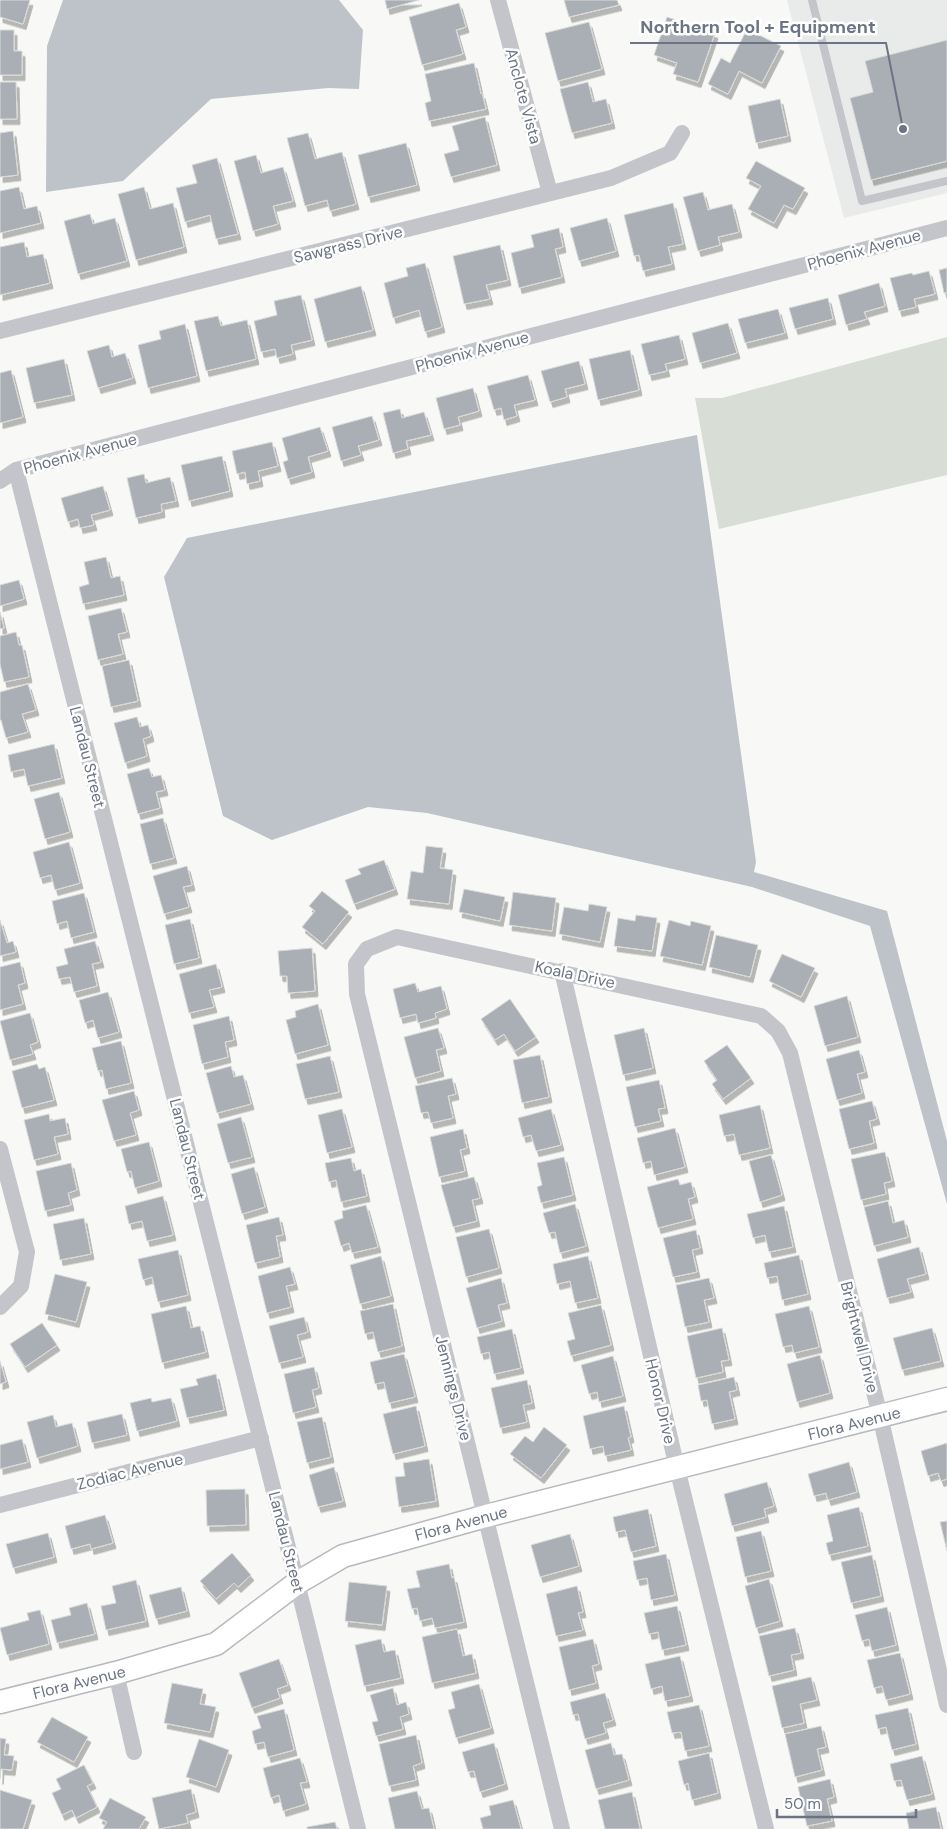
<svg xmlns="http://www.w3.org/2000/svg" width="947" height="1829" font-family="'DM Sans',sans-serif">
<defs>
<filter id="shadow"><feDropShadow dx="3" dy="5.5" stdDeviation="0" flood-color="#0004"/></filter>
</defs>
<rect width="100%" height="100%" fill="#f8f9f7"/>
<!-- built -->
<path fill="#e9eaea" d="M787 0H947V193L844 218Z"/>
<!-- green -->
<path fill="#d8ddd6" d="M947 337V475L719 529 695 398H722Z"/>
<!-- water -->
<path fill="#bdc3c9" d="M63 0H339L363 30 359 89 328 88 211 99 123 181 46 192 47 46Z
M697 435 756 862 754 872 887 911 947 1141V1204L870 926 752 887 427 813 368 807 272 840 223 816 164 577 187 538Z"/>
<!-- building -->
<path fill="#aaafb6" stroke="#dadbd9" filter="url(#shadow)" d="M0 0H30L23 24 0 17Z
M385 0H419L387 9Z
M564 0H617L619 5 569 17Z
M459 3 466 27 456 30 463 54 422 65 409 17Z
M667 17 715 33 698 82 673 74 677 63 654 55Z
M589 22 602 69 558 81 545 33Z
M747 29 781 46 762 83 739 71 728 94 708 84 721 58 730 63Z
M0 30H14V51H22V75H0Z
M947 40V161L871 180 850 98 873 92 865 61Z
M474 63 481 94 482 93 486 109 429 121 425 103 431 101 425 74Z
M0 82H16L17 119H0Z
M588 82 593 102 606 99 612 123 572 133 560 89Z
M780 99 788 136 756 143 748 106Z
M485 117 497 165 451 177 444 154 459 150 452 126Z
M13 131 18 175 0 177V133Z
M308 133 315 159 342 152 356 204 330 211 327 200 305 206 287 138Z
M406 143 417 185 368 197 358 155Z
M256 155 261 173 283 167 293 201 273 206 278 224 253 231 234 161Z
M217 158 238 234 216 239 210 215 185 222 176 188 197 183 192 165Z
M756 161 805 188 793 209 784 205 774 223 748 209 761 186 746 178Z
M19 187 24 209 37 206 41 223 0 233V191Z
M144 187 150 209 173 203 184 247 136 260 118 194Z
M703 192 708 210 732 204 739 232 718 237 720 245 698 251 683 197Z
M673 203 683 244 668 247 672 264 643 271 639 255 634 256 624 215Z
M90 214 93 224 115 218 127 261 78 274 64 221Z
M607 218 616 251 579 261 570 228Z
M559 228 563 247 555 249 562 277 519 288 511 253 534 247 531 235Z
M24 242 27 257 43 254 50 283 0 295V247Z
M500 245 508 280 486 285 490 299 464 304 453 256Z
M425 263 442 327 425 332 419 310 393 318 384 283 408 276 406 268Z
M947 268V293H944L939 270Z
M929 271 935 294 914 299 916 307 899 311 890 278 912 273 913 275Z
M879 283 885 306 864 312 867 319 846 325 838 295Z
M361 286 373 330 325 342 314 299Z
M301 295 312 340 291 345 293 354 277 358 275 349 261 352 254 321 277 315 274 301Z
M828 298 833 319 795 329 789 308Z
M778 309 785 333 745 343 738 319Z
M218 316 221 326 247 320 256 359 206 371 194 321Z
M728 323 737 353 700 363 692 333Z
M185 324 197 376 148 388 138 345 161 339 159 331Z
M679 335 685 359 665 364 667 371 649 375 641 344Z
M109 345 112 357 125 353 133 378 98 388 87 351Z
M630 350 639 390 598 400 589 359Z
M64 359 72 395 34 403 26 368Z
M579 361 585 384 565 389 567 397 550 402 541 371Z
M11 370 23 417 0 423V373Z
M528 375 535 400 514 405 517 416 504 420 501 408 494 410 487 386Z
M473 388 479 411 458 417 460 425 444 429 436 398Z
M400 409 402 418 424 412 431 435 406 441 408 449 393 453 383 413Z
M372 416 379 440 358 446 361 455 341 461 332 427Z
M320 427 328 451 308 457 312 472 288 479 283 462 288 460 282 438Z
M272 442 278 466 258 471 260 481 247 484 245 472 237 474 232 451Z
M222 456 230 491 189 501 181 465Z
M144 474 146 483 170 477 176 501 161 504 162 512 136 518 127 478Z
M103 486 110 510 91 515 94 525 80 528 78 519 68 522 61 498Z
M106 557 111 578 120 576 124 595 83 604 79 587 89 584 84 562Z
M19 580 24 599 0 606V585Z
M121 608 127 632 118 634 123 654 98 660 88 616Z
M0 612 4 628 0 629Z
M16 632 19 645H22L29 677 4 682 0 664V636Z
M129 660 138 701 111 707 102 666Z
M28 684 36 710 22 714 28 732 6 738 1 720H0V692Z
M137 717 140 727 148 725 151 736 143 739 147 756 125 763 114 723Z
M54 744 62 778 28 786 24 769 11 772 8 755Z
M149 768 152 777 161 775 165 790 156 792 160 808 138 814 127 774Z
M59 792 70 832 45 839 34 799Z
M163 818 174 858 150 864 140 824Z
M69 842 80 883 55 890 51 875 40 878 33 852Z
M426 846 443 848 440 868 453 870 449 904 407 899 411 871 423 873Z
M384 860 395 889 354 904 345 880 361 874 358 869Z
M187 866 192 885 183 887 189 907 164 914 153 876Z
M464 889 505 897 500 921 459 912Z
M322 891 349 912 323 944 302 927 315 911 309 906Z
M513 892 556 898 552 931 509 925Z
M84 893 94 932 71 938 67 921 57 924 52 901Z
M589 904 607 907 600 942 559 934 564 907 588 911Z
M636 915 657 918 652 951 614 946 618 918 635 921Z
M190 919 199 958 174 964 165 925Z
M0 920 7 943 13 941 16 952 0 956Z
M669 920 690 926 691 921 711 926 702 965 660 956Z
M716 935 758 945 750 977 709 967Z
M95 941 101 962 92 964 97 986 74 992 70 977 59 979 56 967 68 964 64 949Z
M312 948 315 991 288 993 287 976H280L278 951Z
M782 954 815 968 801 997 769 981Z
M20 962 25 983 18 985 23 1004 0 1010V967Z
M216 964 222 987 209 990 214 1007 189 1013 179 974Z
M415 983 418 992 441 986 447 1009 435 1013 436 1018 418 1023 416 1014 400 1018 393 989Z
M108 992 119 1032 98 1038 93 1020 85 1023 79 1000Z
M847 996 858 1037 825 1046 814 1006Z
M510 999 536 1037 515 1051 504 1034 495 1040 481 1019Z
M318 1004 328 1045 295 1054 286 1020 296 1017 295 1011Z
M30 1013 38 1042 30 1045 33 1054 10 1060 0 1021Z
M229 1016 234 1040 225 1042 228 1057 202 1064 193 1025Z
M438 1028 444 1048 436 1050 441 1071 415 1078 404 1037Z
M644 1028 653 1068 623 1075 614 1035Z
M121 1041 131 1083 106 1089 102 1070 98 1071 92 1048Z
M727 1045 751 1078 723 1099 712 1084 717 1080 704 1061Z
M859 1050 865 1072 857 1074 862 1093 837 1100 826 1059Z
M540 1055 549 1097 522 1103 513 1060Z
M330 1056 339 1092 305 1099 296 1064Z
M37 1064 39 1069 45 1067 54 1100 22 1108 12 1071Z
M231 1066 234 1077 243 1075 251 1104 217 1113 206 1073Z
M452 1078 456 1094 448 1096 453 1118 431 1123 428 1112 421 1113 415 1086Z
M659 1080 665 1108 658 1109 661 1121 635 1127 626 1087Z
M134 1091 139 1110 130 1113 136 1135 114 1141 102 1100Z
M872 1101 877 1119 869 1121 874 1143 849 1149 839 1109Z
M760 1105 770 1148 739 1155 734 1134 724 1136 719 1115Z
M342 1109 352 1147 327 1153 318 1115Z
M551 1109 561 1145 536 1151 531 1135 523 1137 518 1118Z
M49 1114 50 1121 65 1118 68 1134 54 1137 58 1154 34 1160 24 1120Z
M241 1117 252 1157 228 1163 217 1124Z
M675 1128 685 1167 654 1175 651 1161 643 1163 637 1138Z
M463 1129 467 1148 460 1150 465 1171 439 1177 430 1137Z
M149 1142 159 1181 135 1188 131 1171 127 1172 121 1149Z
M885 1152 892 1181 884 1183 886 1194 861 1200 851 1159Z
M771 1155 782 1195 760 1202 749 1161Z
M564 1157 573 1195 541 1203 537 1187 542 1185 537 1163Z
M351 1158 354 1171 361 1169 367 1196 341 1202 336 1180 329 1182 325 1163Z
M71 1163 77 1190 68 1193 71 1205 45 1211 36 1171Z
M254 1167 265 1207 242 1214 231 1174Z
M474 1177 480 1198 472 1200 477 1221 453 1227 441 1185Z
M678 1179 680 1185 691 1182 695 1197 688 1199 693 1219 658 1228 647 1187Z
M163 1196 173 1235 147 1241 142 1221 129 1224 125 1206Z
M888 1201 893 1223 904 1220 908 1237 874 1246 864 1207Z
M575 1204 586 1246 560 1253 555 1232 549 1233 543 1213Z
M366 1205 378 1247 352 1253 349 1243 341 1246 334 1221 343 1218 342 1211Z
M784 1206 793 1247 769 1252 765 1235 753 1238 747 1214Z
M279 1217 283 1235 276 1236 280 1257 255 1263 246 1225Z
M84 1218 91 1254 60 1260 53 1224Z
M489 1229 499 1268 466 1277 456 1237Z
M696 1230 700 1248 692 1250 697 1272 673 1277 663 1238Z
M919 1247 926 1274 907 1279 911 1292 887 1298 877 1259Z
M178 1250 188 1295 158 1302 152 1277 143 1280 138 1259Z
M799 1255 808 1294 782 1300 777 1276 767 1278 764 1263Z
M381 1256 391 1296 360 1304 350 1265Z
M588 1256 598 1298 575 1303 570 1281 557 1284 553 1264Z
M290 1267 295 1284 286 1286 291 1307 267 1313 258 1276Z
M55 1274 87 1282 76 1322 45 1314Z
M501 1278 507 1303 498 1305 502 1321 477 1328 466 1288Z
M709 1278 714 1298 704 1300 709 1322 685 1327 676 1285Z
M393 1304 402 1346 378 1352 373 1332 365 1334 360 1311Z
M601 1305 611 1345 571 1356 567 1341 575 1339 568 1313Z
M186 1306 191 1328 200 1326 206 1352 162 1363 151 1314Z
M809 1306 819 1347 794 1353 792 1345 783 1347 775 1314Z
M304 1317 308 1332 297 1335 303 1357 279 1363 269 1326Z
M42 1323 57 1345 25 1367 10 1344Z
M722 1328 729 1360 721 1361 723 1372 696 1378 687 1336Z
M932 1328 941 1361 902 1370 893 1338Z
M512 1329 521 1368 494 1374 489 1352 481 1354 477 1337Z
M404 1354 415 1397 389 1403 384 1382 375 1384 370 1362Z
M820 1355 830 1393 797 1402 787 1364Z
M613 1356 623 1396 599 1402 597 1392 589 1394 581 1365Z
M0 1361 6 1382 0 1384Z
M314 1367 319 1388 312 1390 316 1407 293 1413 284 1374Z
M216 1374 224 1410 187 1418 180 1389 198 1385 196 1379Z
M734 1377 737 1390 729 1392 735 1419 712 1424 707 1400 701 1401 698 1385Z
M527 1380 532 1403 523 1405 527 1422 500 1428 491 1388Z
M151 1398 152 1402 171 1398 177 1421 137 1431 130 1403Z
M416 1406 425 1446 393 1454 383 1414Z
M624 1406 631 1437 628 1438 631 1450 605 1456 603 1446 590 1449 583 1416Z
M122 1414 127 1435 92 1443 87 1422Z
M53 1415 56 1427 72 1423 78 1446 37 1458 27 1422Z
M322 1417 331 1457 307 1463 297 1422Z
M544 1427 567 1445 541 1478 510 1454 525 1436 533 1442Z
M22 1439 28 1462 0 1469V1445Z
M947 1443V1479L941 1481 938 1473 928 1476 921 1451Z
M429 1459 436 1501 399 1507 395 1477 405 1476 403 1463Z
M849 1462 857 1492 828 1500 826 1493 814 1496 808 1474Z
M334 1467 343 1501 318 1507 309 1475Z
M767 1482 774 1506 764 1509 766 1517 732 1526 724 1494Z
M245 1489 246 1525 207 1526 206 1490Z
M859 1507 868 1546 829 1555 826 1543 833 1541 827 1515Z
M648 1509 656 1546 631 1552 625 1530 616 1532 613 1517Z
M105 1515 113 1543 91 1549 90 1544 71 1549 65 1526Z
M947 1521V1551L940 1522Z
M761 1531 771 1571 745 1577 736 1537Z
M48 1533 54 1557 13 1568 6 1544Z
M570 1534 579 1566 540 1577 531 1545Z
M232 1553 251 1575 238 1587 234 1583 216 1599 200 1581Z
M666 1554 675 1595 651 1600 647 1578 637 1580 633 1561Z
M872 1555 881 1596 851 1603 841 1562Z
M449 1564 452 1578 454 1577 464 1622 435 1628 432 1618 420 1621 417 1608 412 1609 407 1589 420 1587 416 1571Z
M769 1579 780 1621 756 1628 745 1586Z
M136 1580 146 1621 106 1630 101 1606 116 1603 112 1586Z
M349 1582 387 1586 382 1625 345 1621Z
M577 1586 583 1612 578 1613 583 1630 556 1636 546 1594Z
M181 1587 187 1611 156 1619 149 1595Z
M87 1603 95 1634 57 1643 51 1620 71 1615 69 1608Z
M677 1606 686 1645 662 1650 658 1632 649 1634 644 1613Z
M887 1607 896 1645 872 1651 869 1639 862 1641 855 1615Z
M40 1610 49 1644 7 1655 0 1628 29 1620 27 1613Z
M795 1628 801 1653 791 1655 794 1670 769 1676 759 1636Z
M457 1629 463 1656 472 1654 476 1673 432 1683 422 1637Z
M381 1639 384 1652 395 1650 401 1678 364 1686 355 1645Z
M593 1639 599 1664 592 1666 596 1683 569 1690 559 1647Z
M900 1653 910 1694 886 1700 882 1686 874 1688 867 1660Z
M680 1656 690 1696 665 1701 662 1686 651 1689 645 1664Z
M279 1659 288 1685 277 1689 280 1698 252 1708 239 1673Z
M811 1677 817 1700 800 1704 804 1723 782 1728 772 1686Z
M172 1683 203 1689 200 1704 216 1707 210 1732 164 1723Z
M479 1684 491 1728 456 1738 448 1710 455 1708 451 1692Z
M393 1688 397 1705 406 1702 409 1714 400 1717 403 1729 376 1736 372 1722 378 1721 370 1695Z
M605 1693 613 1720 603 1723 606 1733 585 1739 578 1714 573 1715 570 1702Z
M699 1705 709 1746 685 1751 681 1732 672 1733 667 1712Z
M908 1708 916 1744 892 1750 886 1727 878 1729 875 1715Z
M284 1709 294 1750 268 1757 264 1742 255 1744 252 1731 261 1728 257 1716Z
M52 1717 88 1737 74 1762 37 1742Z
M821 1726 826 1747 817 1749 822 1770 795 1777 785 1734Z
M416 1735 422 1763 413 1766 416 1780 389 1786 379 1744Z
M0 1738 6 1739 4 1755 14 1756 12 1770 1 1769 0 1779Z
M199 1739 229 1750 216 1787 186 1777Z
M494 1743 505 1784 480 1792 474 1771 468 1772 462 1752Z
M611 1743 614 1755 622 1754 629 1780 596 1789 585 1750Z
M709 1753 718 1793 692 1800 688 1783 684 1785 678 1761Z
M922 1756 932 1794 907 1800 901 1780 894 1781 890 1764Z
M300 1758 307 1782 300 1783 306 1804 283 1811 279 1795 271 1798 263 1768Z
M84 1765 93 1783 87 1786 97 1807 76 1818 72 1810 62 1815 52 1793 61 1789 56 1779Z
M830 1779 834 1797 827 1799 832 1821 807 1826 798 1787Z
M191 1789 196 1812 186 1815 188 1823 159 1829 152 1798Z
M0 1790 32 1800 23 1829H0Z
M417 1791 422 1809 429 1808 434 1829H395L388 1798Z
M632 1792 640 1829H605L598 1800Z
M110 1798 146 1817 139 1829H103L107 1822 99 1818Z
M513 1800 521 1829H483L480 1818 491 1815 489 1806Z
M936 1807 941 1829H909L906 1813Z
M335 1822 337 1829H307V1827Z"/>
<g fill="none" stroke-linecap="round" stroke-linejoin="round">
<defs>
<path id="secondary" d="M0 1702 116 1673 216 1644 297 1583 343 1556 486 1516 947 1399"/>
</defs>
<!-- secondary casing -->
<use href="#secondary" stroke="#b6b9be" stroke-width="25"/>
<!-- lane -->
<path stroke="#c3c5ca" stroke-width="8" d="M812 0 862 201 947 181"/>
<!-- street -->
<path stroke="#c3c5ca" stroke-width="16" d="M498 0 550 193
M0 331 611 178 670 153 682 133
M16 470 297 1583 358 1829
M0 481 16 470 947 228
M562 971 677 1468 766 1829
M0 1149 27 1252 21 1286 0 1307
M0 1505 261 1438
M116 1673 134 1752
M562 1829 357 994 356 964 367 949 397 937 761 1016 778 1031 790 1053 880 1416 947 1705"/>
<!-- secondary -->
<use href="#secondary" stroke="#fff" stroke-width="22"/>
</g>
<g text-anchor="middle" stroke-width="5" stroke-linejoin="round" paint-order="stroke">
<!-- street labels -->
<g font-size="16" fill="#6b7484" stroke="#fff">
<text transform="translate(524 96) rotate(75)" y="6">Anclote Vista</text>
<text transform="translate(348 244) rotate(-14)" y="6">Sawgrass Drive</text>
<text transform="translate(864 249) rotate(-15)" y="6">Phoenix Avenue</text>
<text transform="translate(472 351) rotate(-15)" y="6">Phoenix Avenue</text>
<text transform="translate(80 453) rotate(-15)" y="6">Phoenix Avenue</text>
<text transform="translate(88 757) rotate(76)" y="6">Landau Street</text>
<text transform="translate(575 974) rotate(12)" y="6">Koala Drive</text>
<text transform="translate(188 1149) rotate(76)" y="6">Landau Street</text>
<text transform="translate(860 1337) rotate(76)" y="6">Brightwell Drive</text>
<text transform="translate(454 1388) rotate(76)" y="6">Jennings Drive</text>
<text transform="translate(661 1401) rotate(77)" y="6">Honor Drive</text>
<text transform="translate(854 1423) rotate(-14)" y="6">Flora Avenue</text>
<text transform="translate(130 1471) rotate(-14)" y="6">Zodiac Avenue</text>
<text transform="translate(461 1523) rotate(-15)" y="6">Flora Avenue</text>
<text transform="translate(287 1542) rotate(76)" y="6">Landau Street</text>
<text transform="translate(79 1682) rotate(-14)" y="6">Flora Avenue</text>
</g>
</g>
<!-- callouts -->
<path fill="none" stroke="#6b7484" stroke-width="2" d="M903 129L886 43H630"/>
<circle fill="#6b7484" stroke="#fff" stroke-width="2" cx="903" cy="129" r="5"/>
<g font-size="18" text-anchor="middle" font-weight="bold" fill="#6b7484" stroke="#fff" stroke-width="5" stroke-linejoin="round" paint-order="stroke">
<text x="758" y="33">Northern Tool + Equipment</text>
</g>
<!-- scale -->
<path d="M777 1809v8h139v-8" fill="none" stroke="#6b7484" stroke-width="2.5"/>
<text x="784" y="1809" font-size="15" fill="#6b7484" stroke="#ffffff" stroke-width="4" paint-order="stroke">50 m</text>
</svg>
